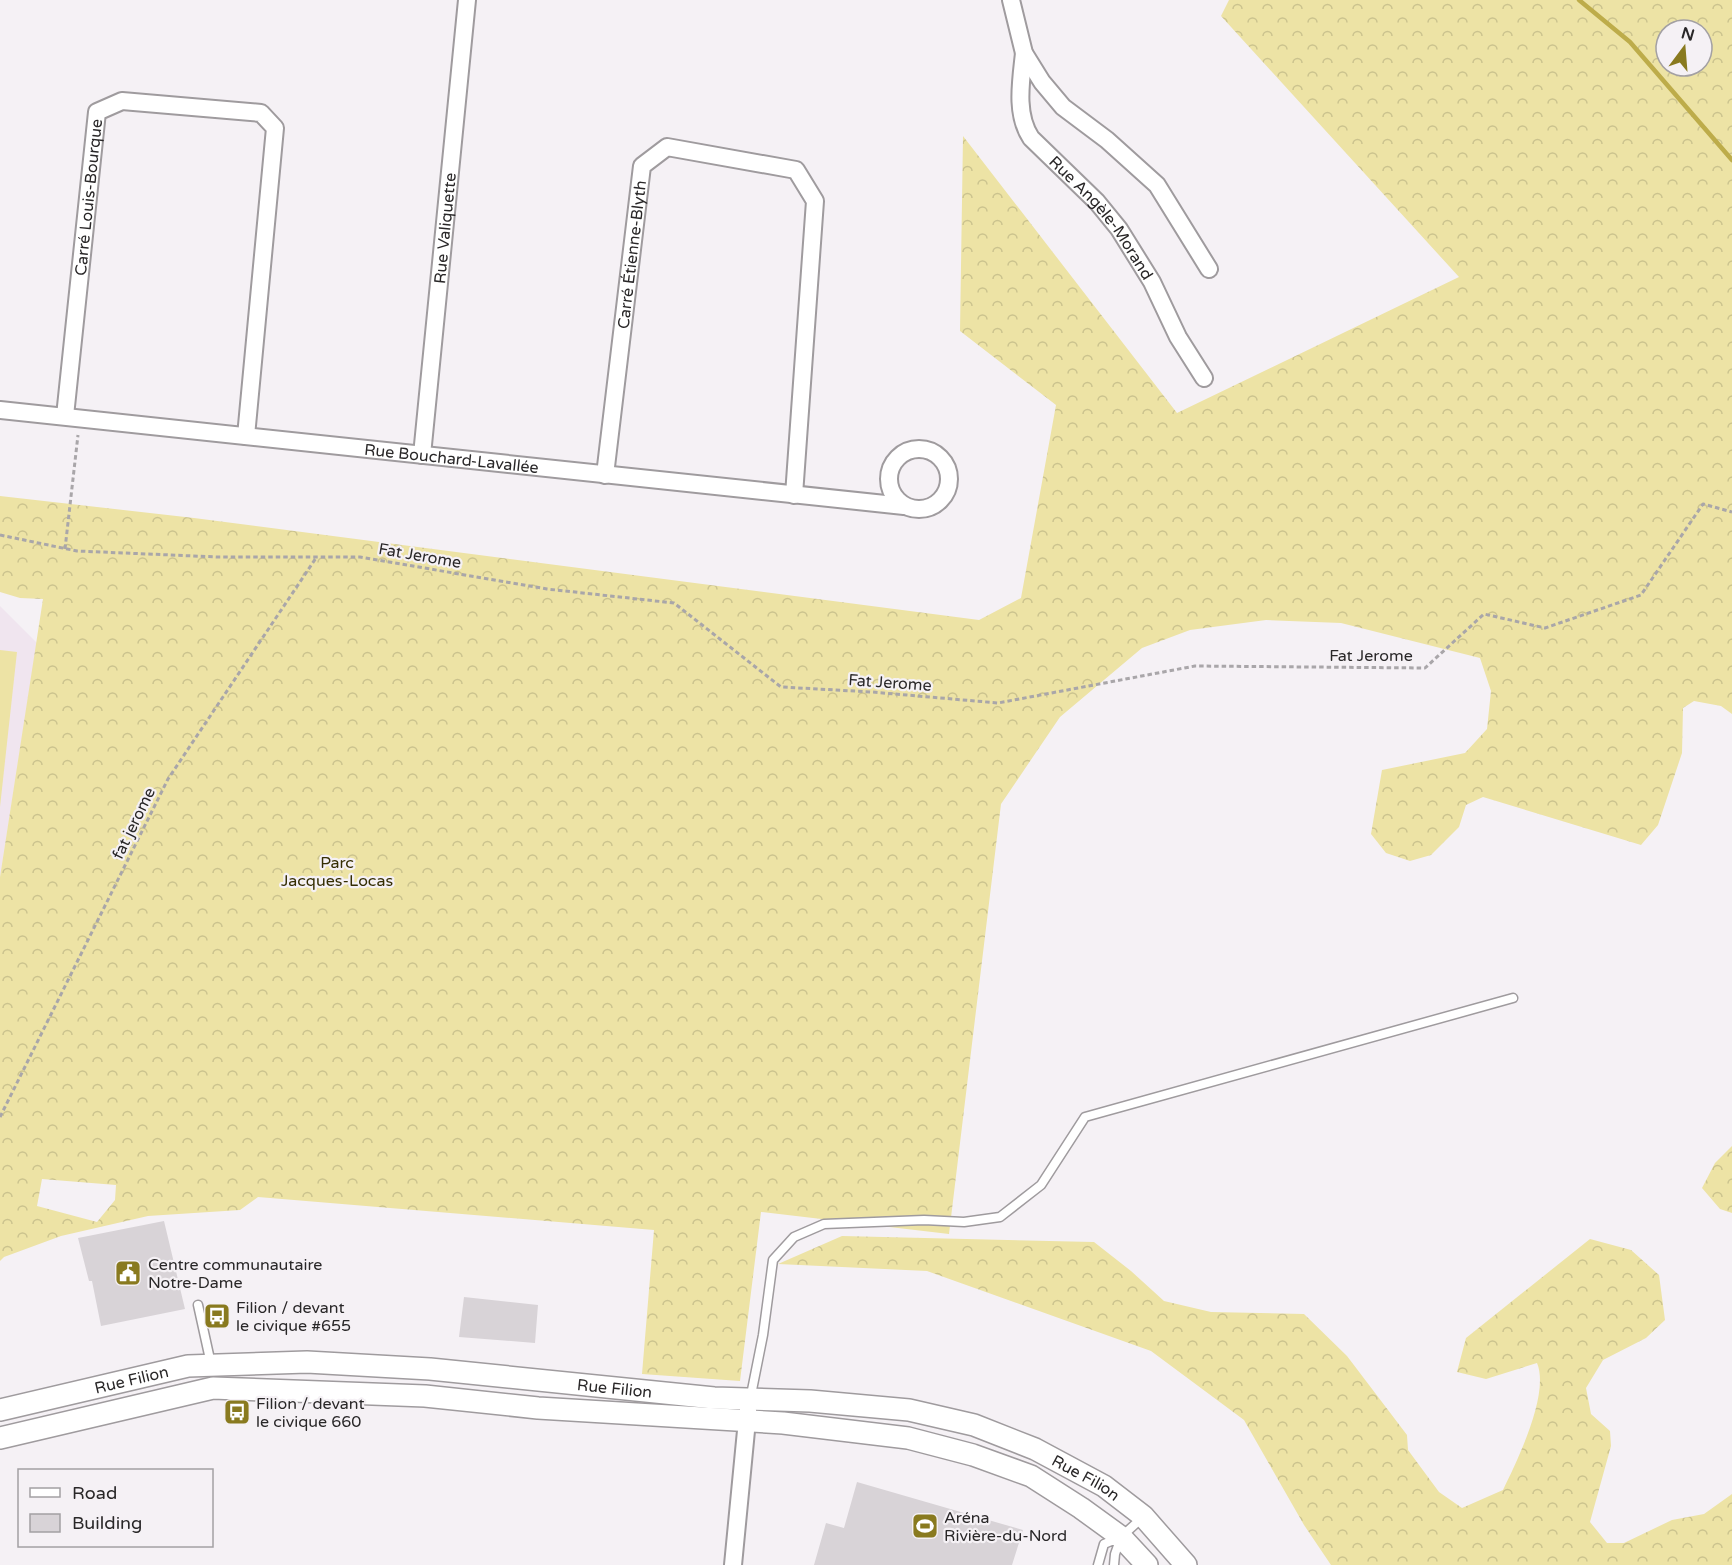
<svg xmlns="http://www.w3.org/2000/svg" width="1732" height="1565" font-family="'Varela Round',sans-serif">
<defs>
<pattern id="forest-crowns" width="20" height="18" patternUnits="userSpaceOnUse" patternTransform="scale(1.5)"><rect width="20" height="18" fill="#ede3a5"/><path d="M2 6a3 3 0 1 1 6 0M12 15a3 3 0 1 1 6 0" fill="none" stroke="#cbc38e"/></pattern>
</defs>
<rect width="100%" height="100%" fill="#f5f1f5"/>
<!-- built -->
<path fill="#f0e5ef" d="M0 606 37 643 0 877Z"/>
<!-- green -->
<path fill="#ede3a5" d="M0 650 17 652 0 807Z"/>
<!-- forest -->
<path fill="url(#forest-crowns)" fill-rule="evenodd" d="M1229 0H1732V714L1721 706 1694 701 1683 708 1682 753 1658 825 1641 845 1483 797 1466 805 1459 827 1431 855 1410 861 1386 853 1371 834 1382 770 1465 753 1487 729 1491 691 1480 658 1341 623 1266 620 1190 630 1142 648 1060 717 1001 804 949 1234 761 1212 740 1381 642 1374 654 1230 258 1197 240 1210 148 1216 61 1236 4 1257 0 1261V877L43 599 20 598 0 592V496L194 518 979 620 1021 598 1056 405 960 331 963 136 1177 413 1459 277 1221 16ZM1666 30H1702V66H1666ZM42 1179 116 1185 115 1200 97 1222 37 1206Z
M1732 1146V1213L1720 1209 1702 1188 1715 1163Z
M842 1236 1094 1242 1131 1271 1164 1301 1211 1312 1304 1314 1347 1356 1407 1435 1408 1450 1439 1492 1462 1508 1503 1490C1517 1461 1550 1394 1537 1363L1486 1379 1457 1372 1466 1338 1590 1239 1631 1250 1659 1275 1665 1320 1646 1338 1603 1360 1586 1388 1591 1414 1610 1431 1611 1446 1590 1522 1607 1543H1624L1672 1520 1704 1514 1732 1494V1565H1331L1304 1525 1244 1420 1151 1351 927 1271 778 1264Z"/>
<g fill="none" stroke-linecap="round" stroke-linejoin="round">
<!-- stream -->
<path stroke="#bdac4a" stroke-width="4.5" d="M1579 0 1630 42 1732 160"/>
</g>
<!-- building -->
<path fill="#d8d3d7" d="M164 1221 185 1309 101 1326 92 1281H89L78 1238Z
M464 1297 538 1305 535 1343 459 1337Z
M857 1482 1023 1530 1012 1565H814L826 1523 844 1528Z"/>
<g fill="none" stroke-linecap="round" stroke-linejoin="round">
<defs>
<path id="service" d="M198 1305 211 1364
M750 1400 763 1335 773 1260 794 1237 824 1224 924 1220 964 1222 1000 1217 1041 1185 1085 1117 1513 998
M1098 1565 1104 1544 1121 1537 1143 1517
M1114 1565 1115 1554 1120 1540"/>
<g id="minor">
<path d="M1011 0 1024 53 1042 82 1063 107 1107 140 1157 185 1209 269"/>
<path id="s1" d="M1024 53C1021 81 1015 114 1031 138L1097 202 1119 229 1152 282 1178 337 1204 378"/>
<path id="s2" d="M0 410 904 506"/>
<path id="s3" d="M65 416 97 112 122 101 261 113 275 128 246 436"/>
<circle cx="919" cy="479" r="30"/>
<path id="s4" d="M422 455 467 0"/>
<path id="s5" d="M605 475 642 166 667 147 796 170 815 201 794 495"/>
<path d="M733 1565 748 1410"/>
</g>
<g id="tertiary">
<path id="s6" d="M0 1410 188 1366 307 1362 430 1369 714 1398 810 1401 909 1410 974 1425 1035 1449 1104 1486 1143 1516 1186 1565"/>
<path d="M0 1438 213 1388 425 1396 538 1408 783 1423 908 1438 973 1455 1031 1476 1081 1508 1121 1537 1147 1565"/>
</g>
</defs>
<!-- service casing -->
<use href="#service" stroke="#9f9b9e" stroke-width="11"/>
<!-- minor casing -->
<use href="#minor" stroke="#9f9b9e" stroke-width="20"/>
<!-- tertiary casing -->
<use href="#tertiary" stroke="#9f9b9e" stroke-width="24"/>
<!-- path -->
<path stroke="#a9a6a9" stroke-width="3" stroke-dasharray="4.5 3" stroke-linecap="butt" d="M0 535 77 551 218 557H360L547 589 674 603 781 687 872 692 998 703 1195 666 1425 668 1484 614 1545 628 1641 595 1703 504 1732 512
M65 549 78 435
M0 1117 168 779 316 558"/>
<!-- service -->
<use href="#service" stroke="#fff" stroke-width="8"/>
<!-- minor -->
<use href="#minor" stroke="#fff" stroke-width="16"/>
<!-- tertiary -->
<use href="#tertiary" stroke="#fff" stroke-width="21"/>
</g>
<!-- icons -->
<defs>
<symbol id="civic-square" viewBox="-11 -11 22 22"><rect x="-9" y="-9" width="18" height="18" rx="4" fill="#897a1f" stroke="#f5f1f5"/><path d="M-.6-6.5H3V-4.5H.6V-3L4-1V1h2V6H-6V1h2V-1L-.6-3ZM-1.2 2.5V6h2.4V2.5Z" fill="#fff"/></symbol>
<symbol id="bus-square" viewBox="-11 -11 22 22"><rect x="-9" y="-9" width="18" height="18" rx="4" fill="#897a1f" stroke="#f5f1f5"/><path d="M-5-6H5V4H4V6H2V4H-2V6H-4V4H-5ZM-3.5-4V0h7V-4ZM-3.5 1.2v1.5H-2V1.2ZM2 1.2v1.5H3.5V1.2Z" fill="#fff"/></symbol>
<symbol id="stadium-square" viewBox="-11 -11 22 22"><rect x="-9" y="-9" width="18" height="18" rx="4" fill="#897a1f" stroke="#f5f1f5"/><path d="M0-5a6.5 5 0 1 0 0 10a6.5 5 0 1 0 0-10ZM-3.5-1.8h7v3.6h-7Z" fill="#fff"/></symbol>
</defs>
<g fill-rule="evenodd">
<use href="#civic-square" x="113" y="1258" width="30" height="30"/>
<use href="#bus-square" x="202" y="1301" width="30" height="30"/>
<use href="#bus-square" x="222" y="1397" width="30" height="30"/>
<use href="#stadium-square" x="910" y="1511" width="30" height="30"/>
</g>
<g text-anchor="middle" stroke-width="4.5" stroke-linejoin="round" paint-order="stroke">
<!-- street labels -->
<g font-size="16" fill="#292728" stroke="#f5f1f5">
<text dy="6" stroke="none"><textPath href="#s3" startOffset="220">Carré Louis-Bourque</textPath></text>
<text dy="6" stroke="none"><textPath href="#s1" startOffset="194">Rue Angèle-Morand</textPath></text>
<text dy="6" stroke="none"><textPath href="#s4" startOffset="228">Rue Valiquette</textPath></text>
<text dy="6" stroke="none"><textPath href="#s5" startOffset="222">Carré Étienne-Blyth</textPath></text>
<text dy="6" stroke="none"><textPath href="#s2" startOffset="454">Rue Bouchard-Lavallée</textPath></text>
<text transform="translate(420 555) rotate(10)" y="6">Fat Jerome</text>
<text x="1371" y="661">Fat Jerome</text>
<text transform="translate(890 682) rotate(4)" y="6">Fat Jerome</text>
<text transform="translate(133 823) rotate(-64)" y="6">fat jerome</text>
<text dy="6" stroke="none"><textPath href="#s6" startOffset="135">Rue Filion</textPath></text>
<text dy="6" stroke="none"><textPath href="#s6" startOffset="621">Rue Filion</textPath></text>
<text dy="6" stroke="none"><textPath href="#s6" startOffset="1107">Rue Filion</textPath></text>
</g>
<!-- park labels -->
<g font-size="16" fill="#352e03" stroke="#f5f1f5">
<text x="337" y="868">Parc<tspan x="337" dy="18">Jacques-Locas</tspan></text>
</g>
<!-- poi labels -->
<g font-size="16" fill="#292728" stroke="#f5f1f5" text-anchor="start">
<text x="148" y="1270">Centre communautaire<tspan x="148" dy="18">Notre-Dame</tspan></text>
<text x="236" y="1313">Filion / devant<tspan x="236" dy="18">le civique #655</tspan></text>
<text x="256" y="1409">Filion / devant<tspan x="256" dy="18">le civique 660</tspan></text>
<text x="944" y="1523">Aréna<tspan x="944" dy="18">Rivière-du-Nord</tspan></text>
</g>
</g>
<!-- legend -->
<rect x="18" y="1469" width="195" height="78" fill="#f5f1f5" stroke="#a3a0a3" stroke-width="1.5"/>
<rect x="30" y="1488" width="30" height="9" fill="#ffffff" stroke="#a3a0a3" stroke-width="1.5"/>
<text x="72" y="1499" font-size="18" fill="#292728">Road</text>
<rect x="30" y="1514" width="30" height="18" fill="#d8d3d7" stroke="#a3a0a3" stroke-width="1.5"/>
<text x="72" y="1529" font-size="18" fill="#292728">Building</text>
<!-- north arrow -->
<g transform="translate(1684 48) rotate(16)"><circle r="28" fill="#f5f1f5" stroke="#a3a0a3" stroke-width="1.5"/>
<path d="M0-4.5L10 22L0 15L-10 22Z" fill="#897a1f"/>
<text y="-9" font-size="16" font-weight="bold" text-anchor="middle" fill="#292728">N</text>
</g>
</svg>
